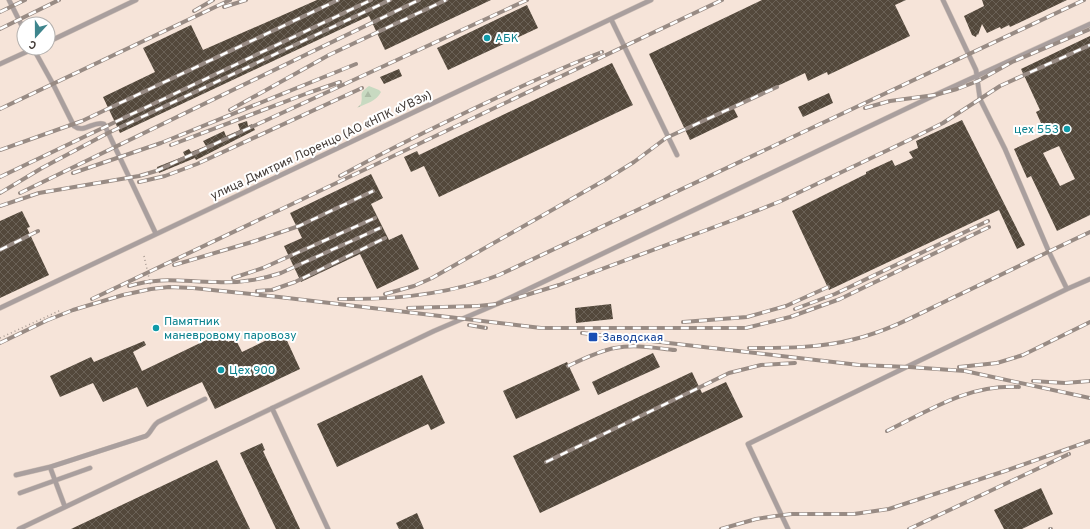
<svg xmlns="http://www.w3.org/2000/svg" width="1090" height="529" font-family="Overpass,sans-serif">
<defs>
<pattern id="forest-firs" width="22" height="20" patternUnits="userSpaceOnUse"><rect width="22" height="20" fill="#c8dac1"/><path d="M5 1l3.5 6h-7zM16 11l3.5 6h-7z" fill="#adbca6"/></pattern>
<pattern id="building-cross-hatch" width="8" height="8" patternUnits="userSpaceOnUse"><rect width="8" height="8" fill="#53483b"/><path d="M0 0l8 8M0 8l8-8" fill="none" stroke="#6a6156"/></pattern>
</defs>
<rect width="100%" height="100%" fill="#f6e4d9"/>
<!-- forest -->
<path fill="url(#forest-firs)" d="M369 86 379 90 381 92C377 101 365 104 357 108L361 104C364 93 357 95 369 86Z"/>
<!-- building -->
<path fill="url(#building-cross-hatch)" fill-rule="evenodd" d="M317 0H491L385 50 369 16 120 133 103 97 155 72 143 48 191 25 203 50Z
M762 0H906L895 5 910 36 828 75 827 72 808 81 805 73 733 107 738 117 690 140 649 54Z
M982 0H1067L1010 27 1009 25 1001 29 1000 27 987 33 982 24 978 35 977 34 976 37 972 35 964 16 984 6Z
M527 5 538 28 448 70 437 48Z
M1090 36V215L1057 231 1031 176 1027 178 1014 149 1046 134 1036 112 1040 110 1021 69ZM1059 146 1075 179 1060 186 1043 153Z
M612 63 633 105 439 197 424 166 411 172 404 157 417 151 419 155Z
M399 69 402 76 384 84 380 77Z
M829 93 833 103 803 117 798 107Z
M962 120 1025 245 1017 249 999 210 829 290 792 211 866 174V172L892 160 895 166 913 158 909 152 918 148 916 141Z
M247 121 248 126 252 124 255 130 196 160 195 158 159 173 157 167 185 156 183 152 189 149 191 152 206 146 203 141 224 131 226 136 240 130 238 124Z
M371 174 383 198 371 204 389 240 402 234 419 269 377 289 360 254 301 282 284 246 302 238 290 213Z
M22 211 30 227 27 228 49 275 0 298V221Z
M611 304 613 319 576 323 575 308Z
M223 332 228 342 235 338 242 352 283 332 300 369 215 409 202 382 147 407 137 387 103 402 93 383 60 397 50 376 91 357 94 362 144 341 146 345 133 352 142 371Z
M653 353 660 367 598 395 592 382Z
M567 362 580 390 516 419 503 391Z
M692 372 702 393 726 382 743 417 540 513 513 456Z
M422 375 445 423 431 430 428 424 337 467 317 424Z
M262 443 265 450 263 451 300 529H276L240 453Z
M217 460 250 529H71Z
M1041 488 1053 514 1022 529H1004L994 510Z
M417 513 424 529H399L396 523Z"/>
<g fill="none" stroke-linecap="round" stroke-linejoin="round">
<defs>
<path id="service" d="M9 0 24 30
M943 0 976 70 980 99 1005 149 1049 252 1067 289 1090 279
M611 19 677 155
M48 42 136 0
M33 48 53 84 74 126C84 134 94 120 104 124L156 234
M0 64 35 48
M0 308 651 0
M272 408 328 529
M16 475 50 467
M20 493 90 468
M65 507 50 467 146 436C151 433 152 426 158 422L205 399
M19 529 434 331 497 304 935 95 1090 24
M788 529 748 444 1067 289"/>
</defs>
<!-- service casing -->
<use href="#service" stroke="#d2c2b8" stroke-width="5.5"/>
<!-- path -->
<path stroke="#a4978f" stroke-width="1.5" stroke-dasharray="1 3" stroke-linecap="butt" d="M144 256 152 291
M0 338 61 310"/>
<!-- service -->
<use href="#service" stroke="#a99f9e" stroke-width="4.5"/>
<defs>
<path id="rail" d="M224 7 246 0
M194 11 213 0
M0 12 25 0
M0 29 59 0
M865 108 890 101 935 95 957 89 978 81 1012 62 1090 29
M0 109 230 0
M230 110 329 55 446 0
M171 145 308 93 340 82
M0 150 82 121 338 0
M73 173 161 143 356 64
M340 176C395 146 451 119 507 93 538 79 570 64 602 52
M0 177 371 0
M139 182 165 176 197 164 362 88
M0 193 42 168 108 133 390 0
M20 193 419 0
M0 206 39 193 139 176 156 171 527 0
M0 250 38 231
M174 265 252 242 299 226 373 191
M233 278 263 268 375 218
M129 286C162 276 184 282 217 282 239 283 260 280 281 273L380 228
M257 291 272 290 295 282 385 238
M385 294 414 286 432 278 605 180 634 162 666 138 777 87
M92 299 722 0
M339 299C392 300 448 295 499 275L1084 0
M408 308 478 306 497 304 510 300 559 285 736 219 781 201 909 140 943 123 1000 86 1090 45
M795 309 835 294 988 221
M48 320 73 310 123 295 151 289 169 287 193 288 279 297 541 328H746L790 317 840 299 989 227
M683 322 747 317 786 306 828 287
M469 325 486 328
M582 333 859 365 909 367 965 371 1090 398
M0 343 52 318
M749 348C785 348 821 348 855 339 888 331 919 314 950 299 997 277 1043 254 1090 232
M568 366C583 359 599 351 615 348 635 344 655 348 675 350
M959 367 997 363 1023 355 1090 322
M1033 381 1065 383 1090 381
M887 431C930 410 969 384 1019 387
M546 462 729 373 761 365 795 363
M721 529 756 519 776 516 792 514H854L889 509 1005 471 1090 441
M909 529 1069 454
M1050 529H1051"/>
</defs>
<!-- rail casing -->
<use href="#rail" stroke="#988b84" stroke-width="4"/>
<!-- rail -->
<use href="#rail" stroke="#fff" stroke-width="2.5" stroke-dasharray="8" stroke-linecap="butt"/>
</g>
<!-- markers -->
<g fill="#0f9aa8" stroke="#fff" stroke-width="1.5">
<circle cx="487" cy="38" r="4"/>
<circle cx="1067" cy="129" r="4"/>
<circle cx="156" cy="328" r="4"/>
<circle cx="221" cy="370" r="4"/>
</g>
<rect fill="#1a4fb4" stroke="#fff" stroke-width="1.5" x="588" y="332" width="10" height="10" rx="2"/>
<g text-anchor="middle" stroke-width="4" stroke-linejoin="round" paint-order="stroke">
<!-- culture labels -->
<g font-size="12" fill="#0d838f" stroke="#fff" text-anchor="start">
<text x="495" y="42">АБК</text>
<text x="1059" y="133" text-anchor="end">цех 553</text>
<text x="164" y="325">Памятник<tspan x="164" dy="14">маневровому паровозу</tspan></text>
<text x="229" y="374">Цех 900</text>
</g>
<!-- street labels -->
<g font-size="12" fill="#413935" stroke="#fff">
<text transform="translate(321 145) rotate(-25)" y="4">улица Дмитрия Лоренцо (АО «НПК «УВЗ»)</text>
</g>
<!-- transit labels -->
<g font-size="12" fill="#164399" stroke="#fff" text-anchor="start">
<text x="602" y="341">Заводская</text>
</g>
</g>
<!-- north arrow -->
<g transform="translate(36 36) rotate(201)"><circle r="19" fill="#ffffff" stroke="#b3b0ae"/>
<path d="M0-3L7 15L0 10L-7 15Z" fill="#3e858d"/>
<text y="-6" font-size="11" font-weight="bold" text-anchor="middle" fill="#413935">С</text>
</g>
</svg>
